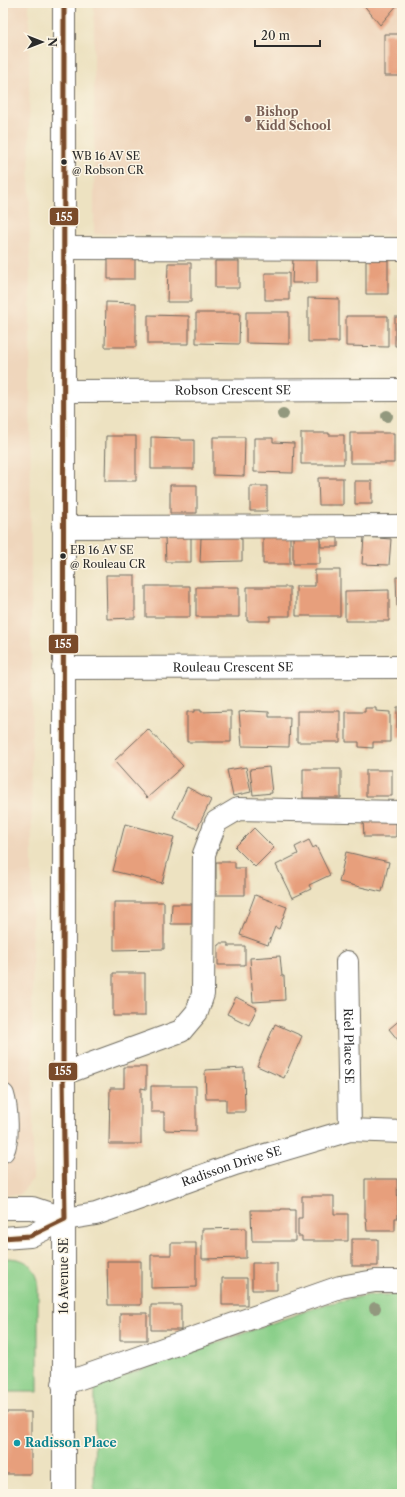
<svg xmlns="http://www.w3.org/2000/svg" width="405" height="1497" font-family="'Libre Caslon Text',serif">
<rect width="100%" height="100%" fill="#fcf5e5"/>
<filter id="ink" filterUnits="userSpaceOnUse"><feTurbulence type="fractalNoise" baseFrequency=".025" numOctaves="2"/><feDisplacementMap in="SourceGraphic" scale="8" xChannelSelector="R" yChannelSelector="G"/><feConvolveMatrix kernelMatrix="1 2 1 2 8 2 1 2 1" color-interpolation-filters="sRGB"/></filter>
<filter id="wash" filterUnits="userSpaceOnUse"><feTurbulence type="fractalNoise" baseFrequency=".012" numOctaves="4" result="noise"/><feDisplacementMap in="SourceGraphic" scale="16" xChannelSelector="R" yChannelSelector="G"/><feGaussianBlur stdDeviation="0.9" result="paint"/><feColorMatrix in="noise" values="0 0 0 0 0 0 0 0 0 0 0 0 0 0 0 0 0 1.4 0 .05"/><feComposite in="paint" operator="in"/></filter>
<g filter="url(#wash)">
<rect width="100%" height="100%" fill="#ede2c1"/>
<!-- built -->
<path fill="#efd6bc" d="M3 3H29L33 1179 19 1195H3Z
M94 3H402V234H94Z"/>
<!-- green -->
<path fill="#89cf89" stroke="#5a7d5a" d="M3 1258C22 1258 32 1261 38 1280V1392H3Z
M369 1295H402V1494H94L95 1386 326 1304Z"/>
<g id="blocks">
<!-- building -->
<path fill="#e79f7b" d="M362 3H399L380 25Z
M384 34H402V76H384Z
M108 256H135V279H108Z
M293 257H317V283H292Z
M366 258 388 259V294H366Z
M215 261H239V288H215Z
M168 263H191V302H167Z
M265 273H289V300H265Z
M308 298 339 299V342H308Z
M106 302 136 303V347H105Z
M246 312H289V344L246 343Z
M196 313H240L239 344 196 343Z
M148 315 189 316V344H148Z
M346 316H388V347L346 346Z
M395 317H402V346H395Z
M301 433H329V435H344V464H301Z
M350 433H394V463H350Z
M106 436H136V481H105Z
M151 437 180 438V440H194V469H151Z
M213 437H245L244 476 213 475Z
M254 438H273V442L294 443 293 473 254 472Z
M400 438H402V467H400Z
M318 478H343V505H319Z
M355 481H372V504H355Z
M170 485H197V513H170Z
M250 486H267V511H250Z
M165 536H191V562H166Z
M240 537V539H242V561L200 562 201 538Z
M263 537H290V564H263Z
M293 537H320V564H293Z
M321 537H338V547H321Z
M364 537 391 539 389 565 362 564Z
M315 570H340V616H296V586H315Z
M106 575H135V618L107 619Z
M396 577H402V606H397Z
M146 586H190V617H146Z
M196 587H239V617H196Z
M247 587H290V616H270V621H247Z
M389 590V621H345V591Z
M397 707H402V737H397Z
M365 708H376V711L390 712V742H373V748L359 747V742H346V712H365Z
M194 710H201V712L231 711V742H187V712H194Z
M250 711 269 712V717H290L289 747 242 746 239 712Z
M297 711H340V742H297Z
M148 729 183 766 147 798 114 761Z
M246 767 251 792 233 796 227 770Z
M269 767 272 793 253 795 250 769Z
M303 769H341V798H303Z
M366 770H392V796H366Z
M187 787 211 800 197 829 173 817Z
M363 820H396V837H364Z
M125 824 174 837 162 883 113 871Z
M254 828 274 848 255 867 235 847Z
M309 840 313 848 316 846 330 875 309 885 311 889 292 898 276 865 298 854 295 847Z
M346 852 389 862 382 892 339 882Z
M216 862H235V868H245V895H216Z
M255 895 287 907 279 929 275 927 268 945 240 935Z
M114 902H164V949L114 950Z
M172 904H192V924H171Z
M220 943H228V946H245V965H218V945H220Z
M280 956 282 976H284L285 1000 253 1002 250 958Z
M113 973H145V1016H113Z
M236 997 257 1008 249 1025 227 1014Z
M402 1018V1045L389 1029Z
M275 1024 302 1036 284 1078 257 1066Z
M124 1067H146V1089L141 1088V1144H109L110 1088H124Z
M244 1068 245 1112H226V1099H206L205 1070Z
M151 1086H196V1131L164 1130V1112H151Z
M365 1179H397L398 1218H395V1231H367L366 1218H365Z
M302 1196H334V1214H348V1241H302V1236H298V1218H302Z
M281 1209H290V1210H295V1241H252L251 1210H281Z
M246 1228V1258L202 1259V1229Z
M352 1239H378V1266H352Z
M171 1243H196V1287L151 1288V1255H171Z
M107 1261H141V1305H108Z
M252 1263H277V1290H252Z
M222 1278H247V1305H222Z
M151 1305H181V1330H151Z
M120 1313H147V1340H120Z
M3 1412H31V1474H3Z"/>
</g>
</g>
<g filter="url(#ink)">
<use href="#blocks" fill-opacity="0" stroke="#6f6b60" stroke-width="1"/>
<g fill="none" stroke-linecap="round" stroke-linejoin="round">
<defs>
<g id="minor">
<path d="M64 248 402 249"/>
<path id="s1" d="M64 391 402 390"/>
<path d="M63 527 402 526"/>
<path id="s2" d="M63 668 402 667"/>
<path id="s3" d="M347 962 350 1130"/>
<path d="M63 1074 181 1031 197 1012 203 994 204 854 216 822 238 809 402 812"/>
<path d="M3 1095C7 1108 9 1139 3 1151"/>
<path d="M3 1208H32L65 1219"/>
<path id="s4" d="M3 1238 30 1236 65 1219 96 1214 235 1164 350 1130 402 1132"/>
<path d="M63 1384 340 1287 375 1281H402"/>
<path d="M64 1494V3"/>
</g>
</defs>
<!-- minor casing -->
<use href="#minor" stroke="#6f6b60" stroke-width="24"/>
<!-- minor -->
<use href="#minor" stroke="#fff" stroke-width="22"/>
<defs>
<path id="bus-1" d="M3 1238 30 1236 65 1219 63 1074 64 3"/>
</defs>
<!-- bus-1 casing -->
<use href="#bus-1" stroke="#fcf5e5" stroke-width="8"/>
<!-- bus-1 -->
<use href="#bus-1" stroke="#7a4b2a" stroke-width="5"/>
</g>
<!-- trees -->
<g fill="#92987e">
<circle cx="283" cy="414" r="6"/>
<circle cx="387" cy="416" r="6"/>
<circle cx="375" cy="1308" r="6"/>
</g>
</g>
<!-- markers -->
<circle fill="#8d6e63" stroke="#fcf5e5" stroke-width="1.5" cx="248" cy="119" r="4"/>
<g fill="#2b2b2b" stroke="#fcf5e5" stroke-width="1.5">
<circle cx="64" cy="162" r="3.5"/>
<circle cx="63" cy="556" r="3.5"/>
</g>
<circle fill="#0f9aa8" stroke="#fcf5e5" stroke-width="1.5" cx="17" cy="1443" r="4"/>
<g text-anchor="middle" stroke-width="3" stroke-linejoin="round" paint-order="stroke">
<!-- bus labels -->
<g font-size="11" fill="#2b2b2b" stroke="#fcf5e5" text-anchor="start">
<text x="72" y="160">WB 16 AV SE<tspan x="72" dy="14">@ Robson CR</tspan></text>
<text x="70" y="554">EB 16 AV SE<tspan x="70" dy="14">@ Rouleau CR</tspan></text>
</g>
<!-- education labels -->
<g font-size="12" font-weight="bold" fill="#785e54" stroke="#fcf5e5" text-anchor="start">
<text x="256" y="116">Bishop<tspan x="256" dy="14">Kidd School</tspan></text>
</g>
<!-- street labels -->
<g font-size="12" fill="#2b2b2b" stroke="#fcf5e5">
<text dy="4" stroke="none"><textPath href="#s1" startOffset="169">Robson Crescent SE</textPath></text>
<text dy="4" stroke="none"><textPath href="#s2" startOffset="170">Rouleau Crescent SE</textPath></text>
<text dy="4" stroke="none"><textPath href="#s3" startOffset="84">Riel Place SE</textPath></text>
<text dy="4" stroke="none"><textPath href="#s4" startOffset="241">Radisson Drive SE</textPath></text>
<text transform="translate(64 1276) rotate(-90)" y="4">16 Avenue SE</text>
</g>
<!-- culture labels -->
<g font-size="12" font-weight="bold" fill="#0d838f" stroke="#fcf5e5" text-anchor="start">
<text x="25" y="1447">Radisson Place</text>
</g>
</g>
<g stroke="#fcf5e5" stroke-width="1.5">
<rect x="49" y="207" width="30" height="19" rx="4" fill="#7a4b2a"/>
<rect x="48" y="634" width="31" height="20" rx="4" fill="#7a4b2a"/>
<rect x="48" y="1062" width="30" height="19" rx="4" fill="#7a4b2a"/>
</g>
<g font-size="11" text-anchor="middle" font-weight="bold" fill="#fff">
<text x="64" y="221">155</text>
<text x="63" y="648">155</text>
<text x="63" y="1075">155</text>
</g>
<!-- margin -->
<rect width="405" height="1497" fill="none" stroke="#fcf5e5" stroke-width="16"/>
<!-- north arrow -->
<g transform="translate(42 42) rotate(90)" stroke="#fcf5e5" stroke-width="3" paint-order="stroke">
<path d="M0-3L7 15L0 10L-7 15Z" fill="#2b2b2b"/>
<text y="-6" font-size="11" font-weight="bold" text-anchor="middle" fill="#2b2b2b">N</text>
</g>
<!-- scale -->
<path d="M255 40v6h65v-6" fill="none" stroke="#2b2b2b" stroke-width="2"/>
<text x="261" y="40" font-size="12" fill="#2b2b2b" stroke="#fcf5e5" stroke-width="3" paint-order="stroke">20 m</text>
</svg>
